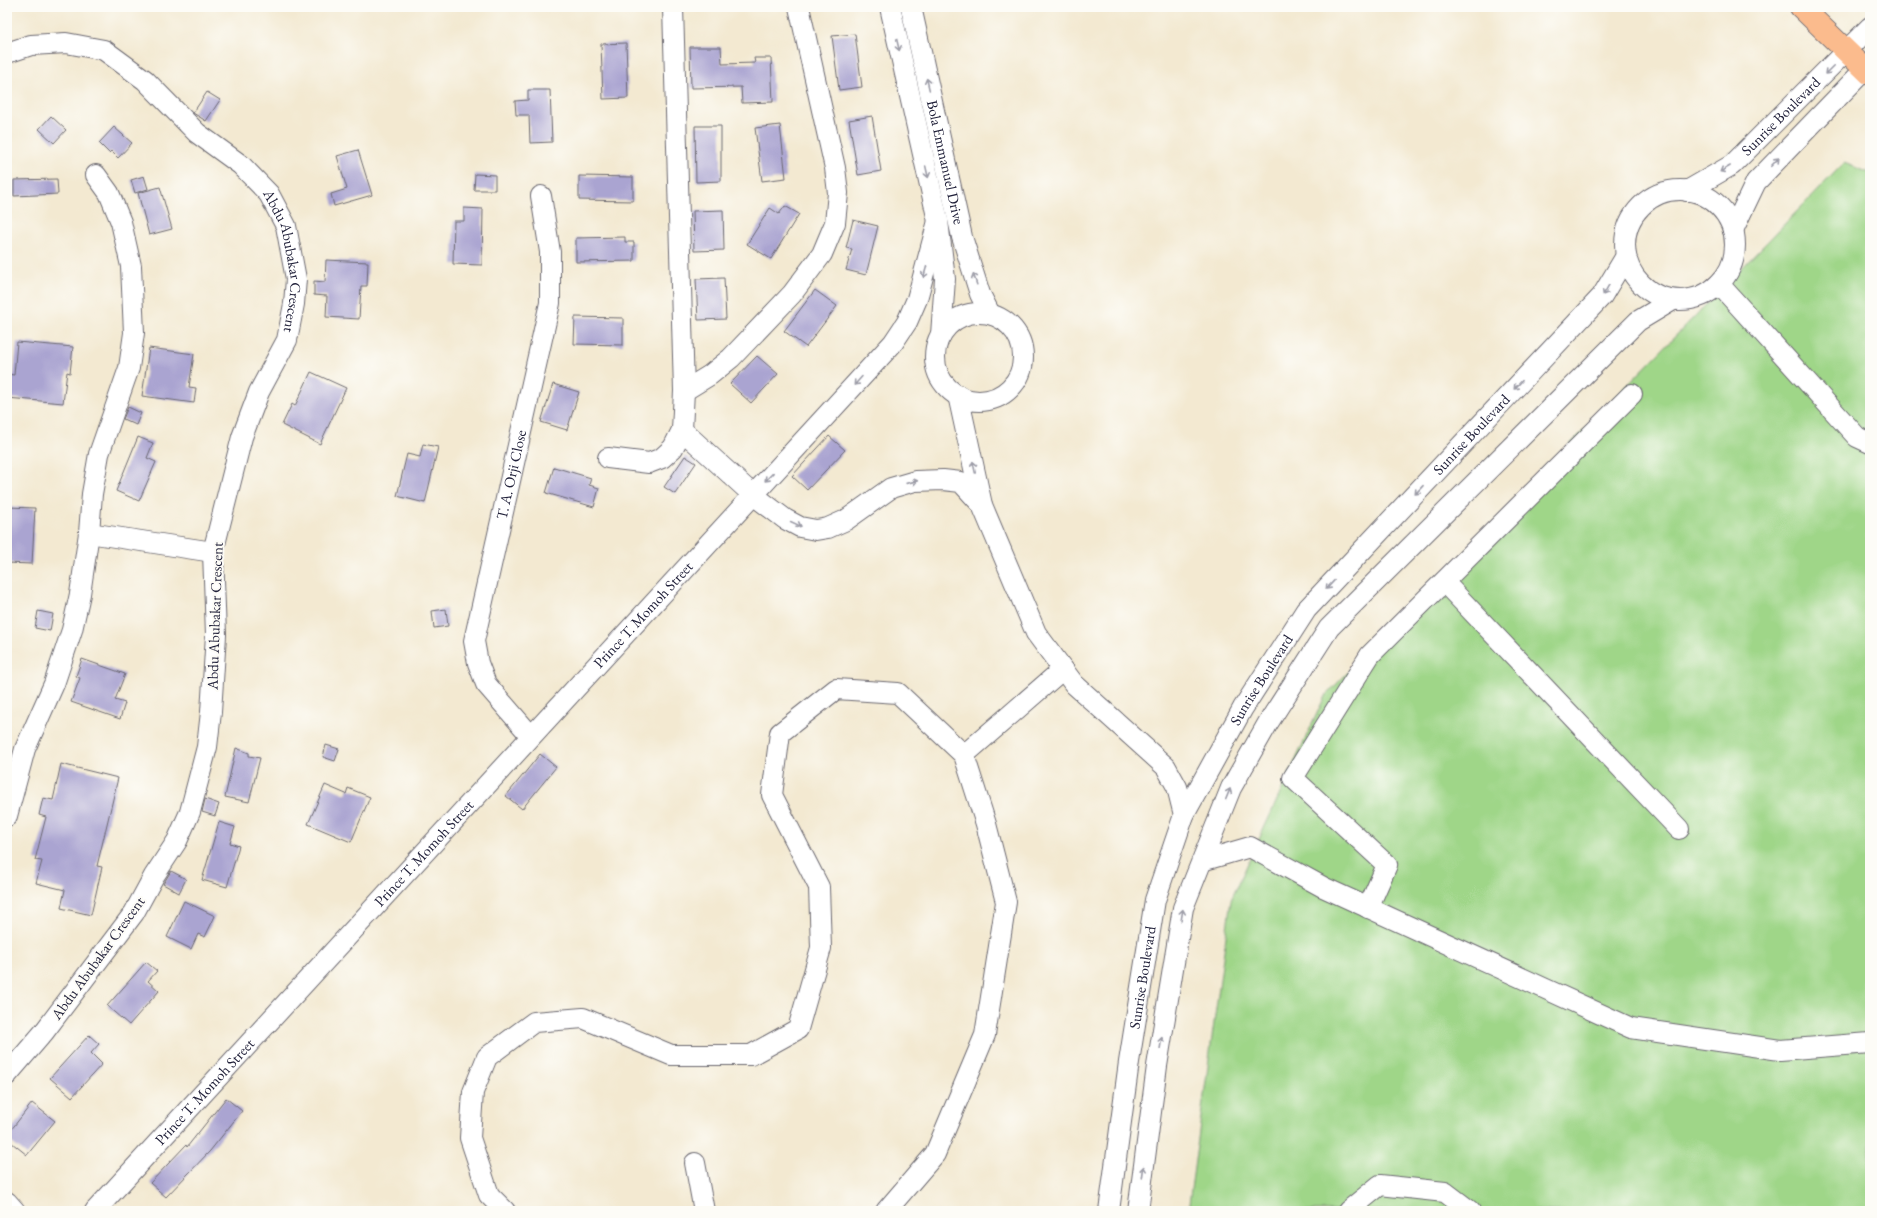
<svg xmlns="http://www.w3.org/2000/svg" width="1877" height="1218" font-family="'EB Garamond',serif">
<rect width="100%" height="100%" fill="#fdfcf7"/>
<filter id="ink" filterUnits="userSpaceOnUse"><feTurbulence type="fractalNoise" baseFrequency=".025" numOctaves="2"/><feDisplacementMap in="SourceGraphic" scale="8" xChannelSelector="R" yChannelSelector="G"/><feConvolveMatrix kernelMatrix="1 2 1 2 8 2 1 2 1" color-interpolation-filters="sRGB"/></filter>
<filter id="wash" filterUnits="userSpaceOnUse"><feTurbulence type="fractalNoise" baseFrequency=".012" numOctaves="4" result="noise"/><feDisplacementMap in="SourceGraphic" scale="16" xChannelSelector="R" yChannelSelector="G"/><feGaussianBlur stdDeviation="0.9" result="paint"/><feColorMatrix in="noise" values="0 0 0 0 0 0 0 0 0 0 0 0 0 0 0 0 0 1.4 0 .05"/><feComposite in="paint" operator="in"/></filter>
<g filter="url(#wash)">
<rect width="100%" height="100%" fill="#f3e9d1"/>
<!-- green -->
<path fill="#9fd688" stroke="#607c62" d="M1844 163 1870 173V1211H1188L1231 900 1325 696Z"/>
<g id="blocks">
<!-- building -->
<path fill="#aaa4d1" d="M855 34 862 87 839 90 832 36Z
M626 43 628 98 603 99 601 44Z
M690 47H721L722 64 755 63 754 58H771L773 102 742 103 741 87 691 88Z
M528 90H550L552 142 530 143 529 115H516L515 101 528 100Z
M207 92 220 100 206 121 193 113Z
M51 116 66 130 54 143 39 129Z
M872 116 881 171 858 175 849 120Z
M780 125 786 178 762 181 755 128Z
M695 126H721V181L696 182Z
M114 127 132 143 118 158 111 151 109 153 99 143Z
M358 150 372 195 334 206 331 194 347 189 337 156Z
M475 174 495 175V190H474Z
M144 176 148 189 135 193 131 180Z
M579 176 633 177V201L579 200Z
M57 179 58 194 14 196V180Z
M160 187 172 229 149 235 138 193Z
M785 206 799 214 771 259 747 244 770 208 779 214Z
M464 208 483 209 482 265 453 264 454 221H464Z
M723 210 724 250 694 251 693 211Z
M853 220 878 226 866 275 846 270 852 249 846 248Z
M625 237V242H634V261L576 262V238Z
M326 260 368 262 367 286H361L359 319 326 317 327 296 314 295V281L325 282Z
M724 278 726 319 698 320 696 279Z
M815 290 837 306 806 347 784 331Z
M575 317 623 318V345L574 344Z
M17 342 73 347 70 373 67 372 63 403 7 398V374L14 375Z
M149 348 194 354 189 387 196 388 194 403 142 396Z
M757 356 778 374 751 403 730 384Z
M311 372 346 388 320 444 282 425 292 404 295 406Z
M553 384 579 392 567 430 541 422Z
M128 407 141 413 136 425 123 419Z
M829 436 845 450 807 490 792 476Z
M138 437 153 443 147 458 156 462 139 501 116 491Z
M423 444 438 447 425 503 397 496 407 454 420 457Z
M685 456 696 463 675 494 664 487Z
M554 467 591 478 589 485 599 488 594 507 546 493Z
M7 507 35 508 32 564 7 563Z
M446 609 448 626 434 628 432 611Z
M38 611 53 614 50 631 35 628Z
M82 659 125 674 115 700 125 703 120 719 71 702 80 678 76 676Z
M326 745 339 749 335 761 323 757Z
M236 748 249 753V756L260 758 249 802 225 797Z
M540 754 556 767 522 809 506 796Z
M61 764 118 778 97 866 102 867 91 915 61 908 65 890 36 883 42 861 35 860 46 817 39 815 43 798 53 800Z
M325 785 346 794 348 788 370 797 351 842 308 824Z
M205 799 219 804 215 816 202 812Z
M219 822 235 827 230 843 239 846 227 887 202 880Z
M171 871 186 879 179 893 163 884Z
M184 901 215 916 205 937 198 934 191 949 167 937Z
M146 962 157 971 148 981 159 991 129 1025 107 1006Z
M89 1035 99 1044 91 1053 102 1064 72 1097 50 1078Z
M226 1098 242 1111 210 1151 166 1197 150 1183 186 1145 187 1147Z
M32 1103 55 1121 27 1155 7 1139V1135Z"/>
</g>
</g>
<g filter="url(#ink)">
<use href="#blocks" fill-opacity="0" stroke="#6b6870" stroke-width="1"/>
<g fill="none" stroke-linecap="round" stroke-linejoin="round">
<defs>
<g id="minor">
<path d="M890 7 938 221 945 279 941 335"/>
<path id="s1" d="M911 7 962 237 980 294 990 314"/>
<path id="s2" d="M7 53 31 45 66 43 104 50 145 80 197 133 241 165 269 194 286 226 296 279 294 304 287 340 259 392 242 437 213 552 216 635 211 712 207 747 190 812 177 841 154 876 134 913 44 1032 7 1075"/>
<circle cx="1680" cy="245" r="55"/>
<path id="s3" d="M1687 191 1732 165 1870 27"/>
<path d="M1733 230 1756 182 1870 64"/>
<path d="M1719 284 1857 437 1870 443"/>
<circle cx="979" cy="357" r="44"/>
<path d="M684 391 710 375 731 358 792 294 822 254 835 223 838 193 835 168 799 7"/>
<path d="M958 395 982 505 1036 633 1074 684 1166 767 1177 787 1184 815"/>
<path d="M682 430 752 494 785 519 800 527 816 530 828 528 846 520 891 488 915 481 943 480 961 482 982 505"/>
<path d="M608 458 649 463 662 458 673 448 682 430 684 391 673 7"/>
<path d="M89 533 213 552"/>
<path d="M1444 582 1679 829"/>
<path id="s4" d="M531 736 486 684 478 663 474 641 550 303V252L541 196"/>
<path d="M964 755 1063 669"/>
<path d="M7 816 25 749 54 684 72 630 80 594 89 533 92 494 99 454 129 368 134 333 131 266 121 222 109 193 96 175"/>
<path d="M1202 861 1250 847 1323 887 1631 1028 1780 1050 1870 1043"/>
<path d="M1368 908 1387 865 1293 778 1370 655 1632 394"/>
<path d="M695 1163 704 1211"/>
<path d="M7 1202 15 1211"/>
<path id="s5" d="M95 1211 893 343 907 322 917 299 938 221"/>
<path d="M505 1211 489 1195 470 1138 473 1092 487 1057 534 1022 583 1018 671 1055H751L798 1029 821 948 819 887 772 795 780 733 836 689 898 693 964 755 986 824 1006 902 985 1035 935 1154 886 1211"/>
<path id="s6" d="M1109 1211 1129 1062 1155 900 1184 815 1243 708 1306 610 1602 296 1626 256"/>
<path d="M1138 1211 1157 1066 1183 908 1231 788 1268 723 1329 628 1638 321 1673 300"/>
<path d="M1348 1211 1380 1185 1445 1192 1470 1211"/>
</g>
<path id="highway" d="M1801 7 1870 74"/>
</defs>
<!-- minor casing -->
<use href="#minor" stroke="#6b6870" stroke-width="22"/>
<!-- highway casing -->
<use href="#highway" stroke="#6b6870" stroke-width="24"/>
<!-- minor -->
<use href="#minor" stroke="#fff" stroke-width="20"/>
<!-- highway -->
<use href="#highway" stroke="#fbbb8d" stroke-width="22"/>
</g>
<!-- one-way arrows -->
<defs><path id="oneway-shaft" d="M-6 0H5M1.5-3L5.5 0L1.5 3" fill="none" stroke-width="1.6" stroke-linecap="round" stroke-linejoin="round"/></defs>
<g stroke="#9c9ca7">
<use href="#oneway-shaft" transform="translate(898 45) rotate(77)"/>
<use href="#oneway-shaft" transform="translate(1829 70) rotate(135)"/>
<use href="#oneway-shaft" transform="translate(928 84) rotate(-103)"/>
<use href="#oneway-shaft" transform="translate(1775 162) rotate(-46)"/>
<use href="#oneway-shaft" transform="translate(1725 169) rotate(150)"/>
<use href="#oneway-shaft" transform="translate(927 172) rotate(77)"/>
<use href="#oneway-shaft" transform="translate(925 272) rotate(106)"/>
<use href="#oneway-shaft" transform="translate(975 279) rotate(-108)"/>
<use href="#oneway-shaft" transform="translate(1606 290) rotate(120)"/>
<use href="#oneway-shaft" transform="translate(858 381) rotate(132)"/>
<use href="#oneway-shaft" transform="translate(1518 385) rotate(133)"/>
<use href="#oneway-shaft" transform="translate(974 467) rotate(-102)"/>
<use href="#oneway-shaft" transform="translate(769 477) rotate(134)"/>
<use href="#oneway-shaft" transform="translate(912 482) rotate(-13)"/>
<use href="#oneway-shaft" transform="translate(1419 490) rotate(133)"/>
<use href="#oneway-shaft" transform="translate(796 524) rotate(25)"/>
<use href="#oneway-shaft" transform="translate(1330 585) rotate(133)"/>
<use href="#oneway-shaft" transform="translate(1228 794) rotate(-68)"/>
<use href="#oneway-shaft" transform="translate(1182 915) rotate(-81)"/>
<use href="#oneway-shaft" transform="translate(1161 1043) rotate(-81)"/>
<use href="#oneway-shaft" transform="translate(1143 1172) rotate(-83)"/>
</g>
</g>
<g text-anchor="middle" stroke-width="4" stroke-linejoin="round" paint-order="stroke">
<!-- street labels -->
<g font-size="15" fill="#22223b" stroke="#fdfcf7">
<text dy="5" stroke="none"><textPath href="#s3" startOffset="121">Sunrise Boulevard</textPath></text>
<text dy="5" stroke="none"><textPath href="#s1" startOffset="159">Bola Emmanuel Drive</textPath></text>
<text dy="5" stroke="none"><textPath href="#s2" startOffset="389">Abdu Abubakar Crescent</textPath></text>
<text dy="5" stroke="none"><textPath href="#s6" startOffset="884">Sunrise Boulevard</textPath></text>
<text dy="5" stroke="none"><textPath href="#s4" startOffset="284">T. A. Orji Close</textPath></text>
<text dy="5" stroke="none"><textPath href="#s5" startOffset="810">Prince T. Momoh Street</textPath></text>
<text transform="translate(215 616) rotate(-88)" y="5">Abdu Abubakar Crescent</text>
<text dy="5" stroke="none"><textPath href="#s6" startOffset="560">Sunrise Boulevard</textPath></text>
<text dy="5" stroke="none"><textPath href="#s5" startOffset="486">Prince T. Momoh Street</textPath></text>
<text transform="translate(98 958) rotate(-54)" y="5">Abdu Abubakar Crescent</text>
<text dy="5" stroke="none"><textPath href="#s6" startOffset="236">Sunrise Boulevard</textPath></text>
<text dy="5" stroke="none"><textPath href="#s5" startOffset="162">Prince T. Momoh Street</textPath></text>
</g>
</g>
<!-- margin -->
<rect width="1877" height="1218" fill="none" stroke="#fdfcf7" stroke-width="24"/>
</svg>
